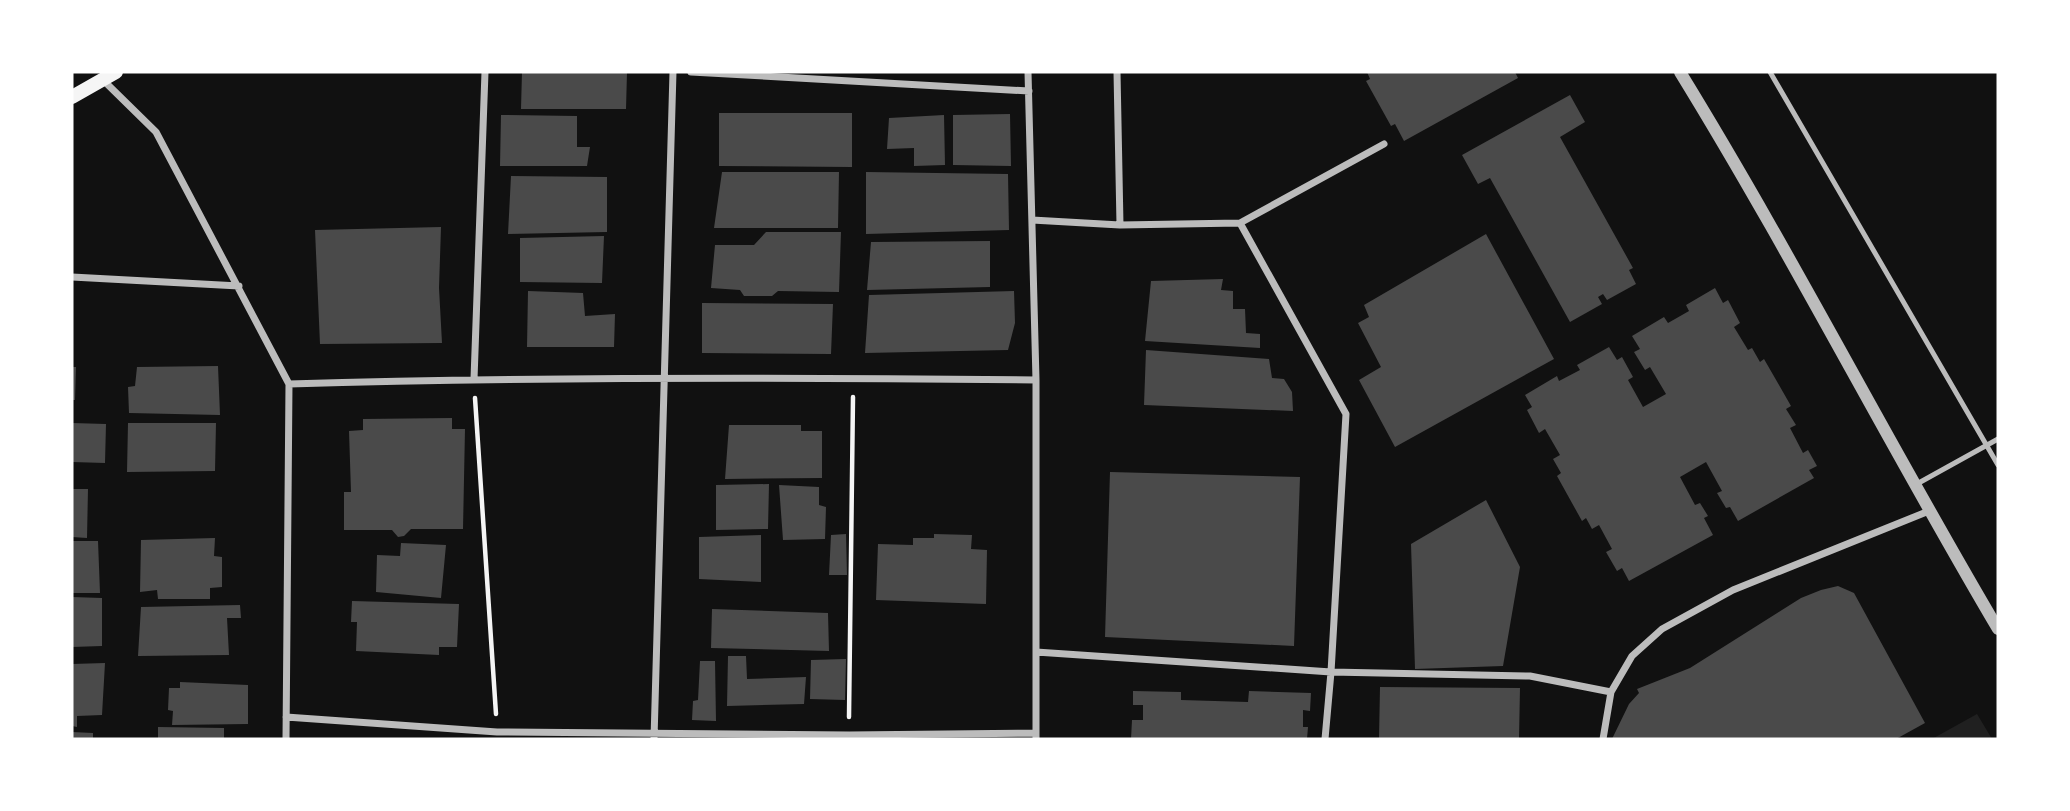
<svg xmlns="http://www.w3.org/2000/svg" width="2070" height="811" font-family="Jost,sans-serif">
<rect width="100%" height="100%" fill="#111"/>
<!-- green -->
<path fill="#202020" d="M1977 714 1992 739H1932Z"/>
<!-- building -->
<path fill="#4a4a4a" d="M522 72H627L626 109H521Z
M1367 72H1515L1518 78 1404 141 1395 124 1391 126 1366 81 1370 79Z
M1570 95 1585 122 1560 137 1633 268 1629 270 1636 284 1607 300 1603 294 1598 297 1602 304 1570 322 1490 178 1478 184 1462 155Z
M719 113H852V167L719 166Z
M1010 114 1011 166 953 165V115Z
M501 115 577 116V147H590L587 166H500Z
M944 115 945 165 914 166V148L887 149 889 118Z
M722 172H839L838 228H714Z
M866 172 1008 174 1009 230 866 234Z
M511 176 607 177V232L508 234Z
M441 227 439 288 442 343 320 344 315 230Z
M766 232H841L839 292 778 291 772 296H744L740 290 711 288 715 245H754Z
M1486 234 1554 359 1395 447 1359 380 1381 367 1358 323 1369 317 1364 305Z
M604 236 602 283 520 282V238Z
M990 241V287L867 290 871 242Z
M1223 279 1221 290 1233 291V309H1245L1246 333 1260 334V348L1145 341 1151 281Z
M1715 288 1723 303 1728 300 1740 323 1734 327 1748 350 1752 348 1760 362 1764 359 1791 406 1786 409 1796 425 1790 428 1803 453 1808 450 1817 466 1809 470 1814 478 1738 521 1730 507 1726 508 1717 493 1722 491 1706 462 1680 477 1695 505 1700 503 1708 516 1704 518 1713 535 1629 581 1622 568 1617 571 1606 552 1612 549 1599 525 1592 529 1586 518 1582 521 1557 476 1561 473 1553 459 1560 455 1545 429 1539 433 1527 410 1532 407 1525 395 1557 376 1559 381 1580 370 1577 365 1609 347 1617 360 1622 357 1633 377 1628 380 1643 407 1666 394 1650 367 1645 370 1634 352 1640 349 1632 336 1664 317 1668 323 1689 311 1686 305Z
M528 291 583 293 585 316 615 314 614 347H527Z
M1014 291 1015 323 1008 350 865 353 869 295Z
M702 303 833 304 831 354 702 353Z
M1146 350 1269 359 1272 378 1284 379 1292 392 1293 411 1144 405Z
M218 366 220 415 129 413 128 387 135 386 137 367Z
M72 367H76L75 400H72Z
M452 418V429H465L463 529H411L404 536 398 537 392 530H344V492H351L349 431 363 430V419Z
M72 423 106 424 105 463 72 462Z
M128 423H216L215 471 127 472Z
M729 425H801V431H822V478L725 479Z
M1110 472 1300 477 1294 646 1105 637Z
M769 484 768 529 716 530V485Z
M779 485 819 487V505L826 507 825 539 783 540Z
M72 489H88L87 538 72 537Z
M1486 500 1520 567 1503 666 1415 669 1411 544Z
M846 534 847 575H829L831 535Z
M934 534 972 535 971 549 987 550 986 604 876 600 878 544 913 545V538H934Z
M761 535V582L699 579V537Z
M215 538 214 556 222 557V587L210 588V599H158L157 590 140 592 141 540Z
M72 541H98L100 593H72Z
M401 543 446 545 441 598 376 592 377 555 400 556Z
M1838 586 1854 593 1925 723 1896 739H1612L1629 704 1639 693 1637 689 1690 668 1801 598 1821 590Z
M72 597 102 598V646L72 647Z
M352 601 459 604 457 647H439V655L356 651 357 622H351Z
M240 605 241 618H227L229 655 138 656 141 607Z
M712 609 828 613 829 651 711 648Z
M728 656H746L747 679 806 677 804 704 727 706Z
M846 659 845 700 810 699 811 660Z
M700 661H715L716 721 692 720 693 701 698 700Z
M105 663 102 715 77 716V727L72 726V664Z
M180 682 248 685V724L172 725 173 711 168 710 169 688H180Z
M1380 687 1520 688 1519 739H1379Z
M1133 691 1181 692V700L1248 702 1249 691 1311 693 1310 711 1303 710V727H1308L1307 739H1131L1132 720H1143V705H1133Z
M158 727 224 728V739H158Z
M72 732 93 733V739H72Z"/>
<g fill="none" stroke-linecap="round" stroke-linejoin="round">
<!-- path -->
<path stroke="#f5f5f5" stroke-width="4.5" d="M475 398 496 714
M849 717 853 397"/>
<!-- service -->
<path stroke="#bcbcbc" stroke-width="5" d="M1770 72 1998 465
M1915 485 1998 439"/>
<!-- minor -->
<path stroke="#bcbcbc" stroke-width="7" d="M691 72 1029 91
M1028 72 1036 380V739
M1117 72 1120 225
M103 80 156 132 289 384 286 739
M1032 220 1120 225 1240 223 1384 144
M1240 223 1346 414 1331 672 1325 739
M72 277 239 286
M474 379 485 72
M289 384C538 377 787 377 1036 380
M1036 652 1331 672 1530 676 1611 692
M286 717 497 732 849 735 1036 733
M654 739 673 72
M1603 739 1611 692 1632 656 1662 629 1733 590 1929 511"/>
<!-- tertiary -->
<path stroke="#bcbcbc" stroke-width="12" d="M1680 72C1792 254 1889 445 1998 629"/>
<!-- secondary -->
<path stroke="#f5f5f5" stroke-width="14" d="M72 97 116 72"/>
</g>
<!-- border -->
<rect width="2070" height="811" fill="none" stroke="#ffffff" stroke-width="147"/>
</svg>
